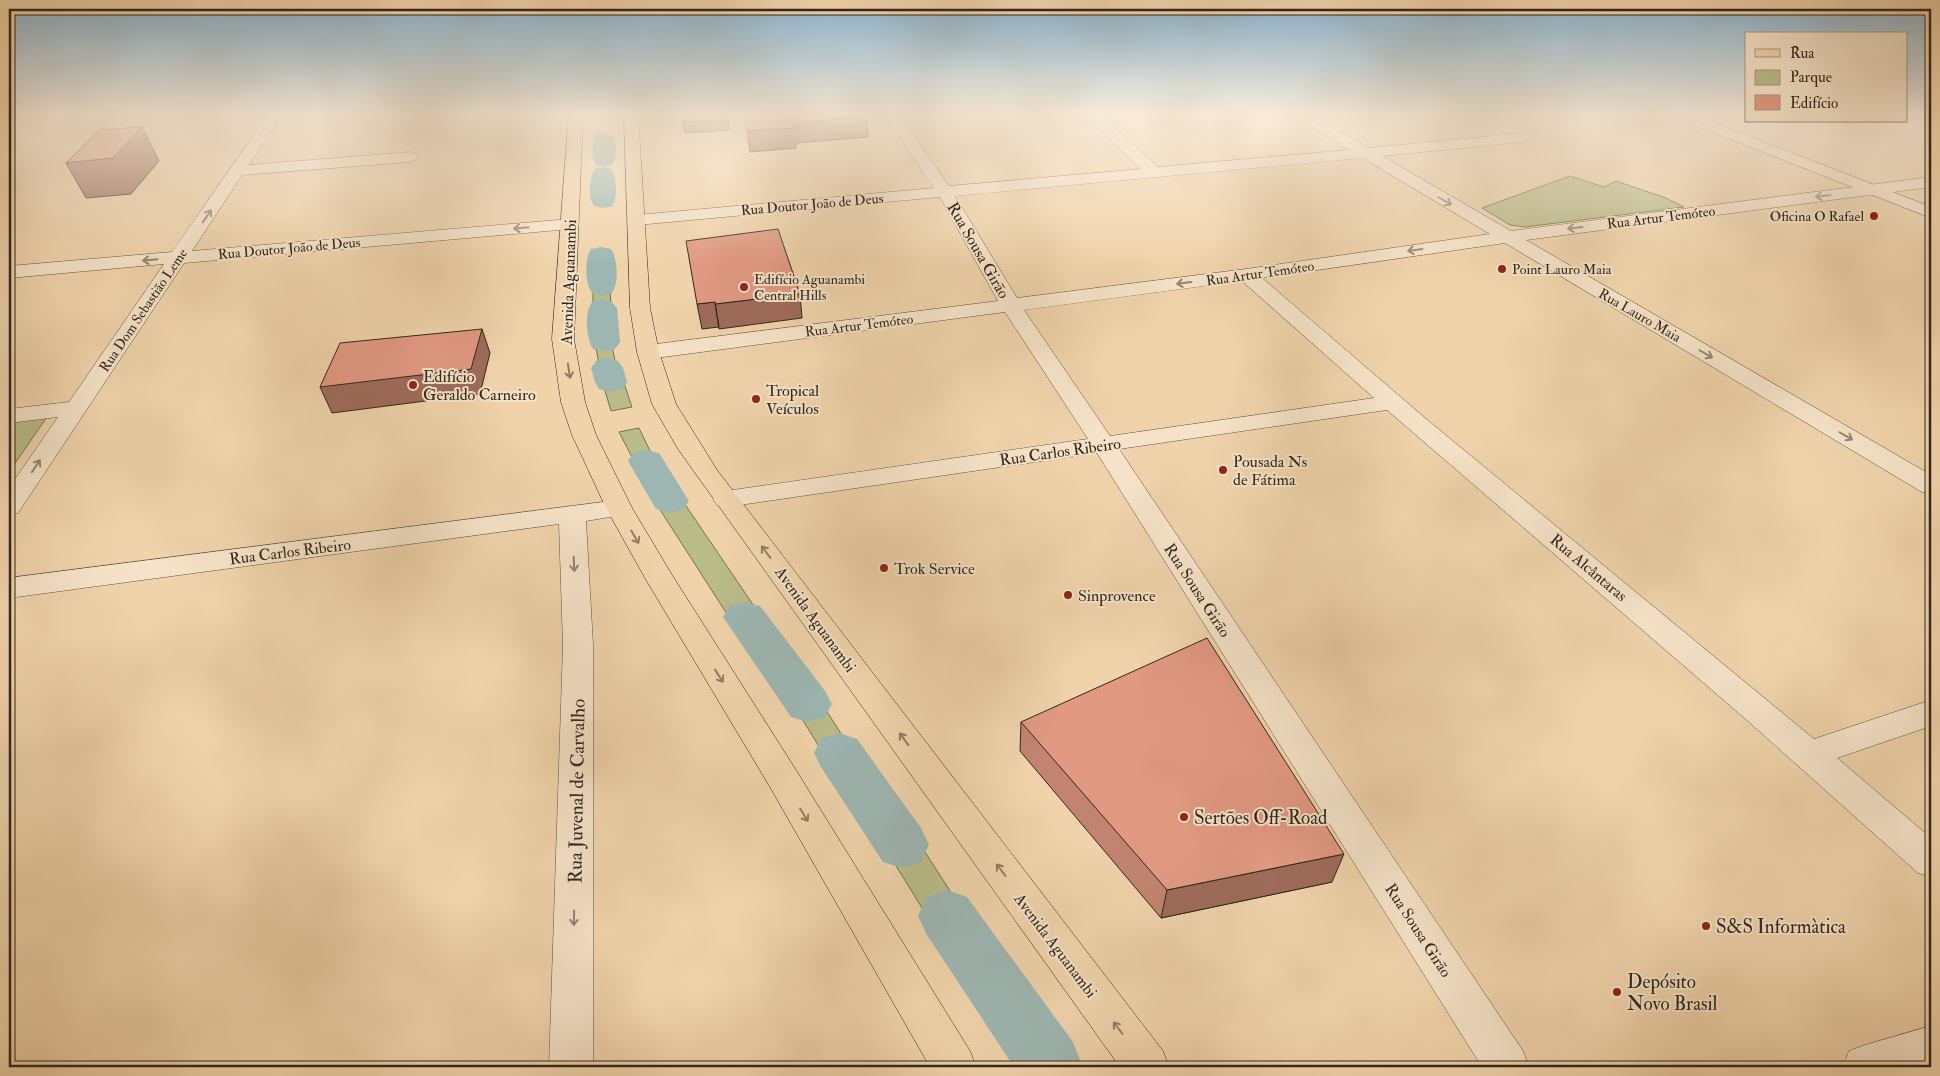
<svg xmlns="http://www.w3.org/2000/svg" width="1940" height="1076" font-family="'IM FELL Double Pica',serif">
<rect width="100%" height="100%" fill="#f0d3ab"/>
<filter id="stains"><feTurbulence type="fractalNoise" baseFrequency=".004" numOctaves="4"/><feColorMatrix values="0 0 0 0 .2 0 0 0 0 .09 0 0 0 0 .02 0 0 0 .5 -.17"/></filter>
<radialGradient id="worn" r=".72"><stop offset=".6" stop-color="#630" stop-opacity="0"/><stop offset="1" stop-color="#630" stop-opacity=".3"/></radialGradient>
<!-- green -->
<path fill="#b9bc89" stroke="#757252" d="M1570 176 1604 187 1616 181 1666 198 1684 207 1525 227 1510 225 1482 208Z
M610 286 611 307 593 309V288Z
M611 340 616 366 600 369 595 343Z
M623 380 632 407 611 411 603 384Z
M47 417 9 472V422Z
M639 428 654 459 635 463 619 432Z
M680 497 758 612 732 622 657 505Z
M819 699 850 748 826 758 796 709Z
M916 838 961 908 932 924 888 853Z"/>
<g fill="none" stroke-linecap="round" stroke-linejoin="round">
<!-- canal -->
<path fill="#9db6b2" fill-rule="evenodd" d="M604 133 612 135C617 143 617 157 612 165L604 167 596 165C591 157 591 143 596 135Z
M603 167 611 169C617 178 618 198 612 206L603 208 594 206C588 198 589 178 595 169Z
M601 247 611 249C618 259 619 283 612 293L602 296 592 293C585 283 584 259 591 249Z
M602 299 612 302 617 308 620 342 615 349 604 351 593 349C586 338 584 313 592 302Z
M607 358 618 361 623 368 627 382 623 389 611 392 599 389 595 382 591 368 596 361Z
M646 450 659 453 689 501 684 509 670 513 656 509 628 461 633 453Z
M745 602 760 606 825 691 832 704 825 717 808 722 791 717 723 617 730 606Z
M839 733 857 739 921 828 929 845 921 862 902 868 883 862 821 767 814 753 821 739Z
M947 890 967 897 1073 1042 1082 1065 1081 1067H1014L927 935 918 916 927 897Z"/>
<defs>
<path id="minor" d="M269 113H283L249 165 410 152 416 154 418 157 416 160 410 162 242 175 192 251 570 219 576 220 579 224 576 228 570 229 184 263 18 513 9 515V488L58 417 9 423V409L69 402 164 264 9 278V266L172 252Z
M884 113H898L949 186 1141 169 1087 117 1086 113H1099L1158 167 1349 150 1291 113H1308L1368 148 1525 133 1530 135 1533 138 1530 141 1382 156 1511 231 1931 177V187L1526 240 1931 475V494L1922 492 1505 243 1262 278 1425 418 1814 739 1931 700V726L1837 758 1931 838V877L1918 873 1749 722 1387 410 1119 449 1523 1051 1529 1067H1482L1097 453 726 507 717 505 713 499 717 493 726 491 1088 439 1005 312 648 359 640 357 637 352 640 347 648 345 998 301 940 197 637 225 631 224 628 220 631 216 637 215 934 188ZM1363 158 1490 234 1246 269 1017 298 955 196ZM1242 281 1374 398 1110 436 1024 310Z
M619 500 628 502 632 508 628 514 586 521 593 645V1067H549L563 645 559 524 9 598V578Z
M1931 1026V1067H1843L1849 1051 1865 1045Z"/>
<path id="tertiary" d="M88 113 86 116 81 117 9 122V114Z"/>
<path id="secondary" d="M1669 113H1689L1931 207V218L1671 116Z"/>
<path id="primary" d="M569 113H583L574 339 585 402 596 435 632 508 672 575 794 767 970 1051 976 1067H930L770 787 645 578 606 508 572 435 561 402 552 339Z
M624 113H638L650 308 659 352 676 404 717 470 1163 1051 1169 1067H1120L678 449 652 404 637 352 630 308Z"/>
</defs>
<!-- minor casing -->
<use href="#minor" stroke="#61523f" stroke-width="1"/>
<!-- tertiary casing -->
<use href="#tertiary" stroke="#61523f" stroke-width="1"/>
<!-- secondary casing -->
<use href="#secondary" stroke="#31271b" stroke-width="1"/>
<!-- primary casing -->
<use href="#primary" stroke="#31271b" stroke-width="1"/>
<!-- minor -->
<use href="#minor" fill="#f5e2c8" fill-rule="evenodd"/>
<!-- tertiary -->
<use href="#tertiary" fill="#f5e2c8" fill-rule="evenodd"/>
<!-- secondary -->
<use href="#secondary" fill="#f5e2c8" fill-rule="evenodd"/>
<!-- primary -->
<use href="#primary" fill="#f0d3ab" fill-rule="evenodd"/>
</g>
<!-- wall -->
<path fill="#c28470" stroke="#31271b" d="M1021 722 1332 882 1161 918 1020 751Z"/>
<!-- shaded-wall -->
<path fill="#9e6b5b" stroke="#31271b" d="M867 117 868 137 796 143V148L750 152 747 131 793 123Z
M728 119 729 130 685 133 683 123Z
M142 127 159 161 131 194 86 198 66 163Z
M800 294 802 318 719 329 715 304Z
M715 302 719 327 702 329 697 304Z
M482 329 490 353 480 394 332 413 320 387Z
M1344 854 1332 882 1161 918 1167 890Z"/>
<!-- building -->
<path fill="#e19982" stroke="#31271b" d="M682 113H727L728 119 683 123Z
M744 113H865L867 117 793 123 794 128 747 131Z
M142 127 113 158 66 163 100 130Z
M778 229 800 294 715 304V302L697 304 686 241Z
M482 329 471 369 320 387 340 343Z
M1207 638 1344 854 1167 890 1021 722Z"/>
<!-- one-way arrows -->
<defs><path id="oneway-shaft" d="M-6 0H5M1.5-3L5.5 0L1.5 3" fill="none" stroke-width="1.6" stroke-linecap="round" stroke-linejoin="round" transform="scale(1.25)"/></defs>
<g stroke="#938472">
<use href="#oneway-shaft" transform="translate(1823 196) rotate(173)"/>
<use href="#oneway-shaft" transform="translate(1445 201) rotate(30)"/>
<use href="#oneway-shaft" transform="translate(207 216) rotate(-56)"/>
<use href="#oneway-shaft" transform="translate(521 228) rotate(175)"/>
<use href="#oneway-shaft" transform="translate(1575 228) rotate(173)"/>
<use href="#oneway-shaft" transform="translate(1415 250) rotate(172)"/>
<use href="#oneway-shaft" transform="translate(150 260) rotate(175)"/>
<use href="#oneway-shaft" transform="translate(1184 283) rotate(173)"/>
<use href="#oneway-shaft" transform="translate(1706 354) rotate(30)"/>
<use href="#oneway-shaft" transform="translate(1846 436) rotate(30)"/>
<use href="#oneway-shaft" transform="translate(36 466) rotate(-56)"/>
<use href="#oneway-shaft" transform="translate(574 564) rotate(87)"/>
<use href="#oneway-shaft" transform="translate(574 918) rotate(91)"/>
</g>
<g stroke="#907d63">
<use href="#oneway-shaft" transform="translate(569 371) rotate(81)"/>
<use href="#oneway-shaft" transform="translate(635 537) rotate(60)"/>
<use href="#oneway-shaft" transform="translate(766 552) rotate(-127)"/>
<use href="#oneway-shaft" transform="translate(719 676) rotate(58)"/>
<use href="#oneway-shaft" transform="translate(904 739) rotate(-126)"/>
<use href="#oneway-shaft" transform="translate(804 815) rotate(59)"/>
<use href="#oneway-shaft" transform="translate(1001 870) rotate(-127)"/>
<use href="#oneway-shaft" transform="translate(1118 1028) rotate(-127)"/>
</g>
<!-- sky -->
<linearGradient id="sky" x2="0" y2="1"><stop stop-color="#8ab5d2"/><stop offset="0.43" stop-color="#f8ebd9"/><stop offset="1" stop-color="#f8ebd9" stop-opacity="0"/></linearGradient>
<rect width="1940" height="264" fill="url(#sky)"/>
<!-- markers -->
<g fill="#8f2418" stroke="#f5e2c8" stroke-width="2">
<circle cx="1874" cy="216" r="5"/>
<circle cx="1502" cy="269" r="5"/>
<circle cx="744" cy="287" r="5"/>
<circle cx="413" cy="385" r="5"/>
<circle cx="756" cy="399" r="5"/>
<circle cx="1223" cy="470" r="5"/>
<circle cx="884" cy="568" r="5"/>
<circle cx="1068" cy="595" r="5"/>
<circle cx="1184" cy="817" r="5"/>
<circle cx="1706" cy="926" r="5"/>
<circle cx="1617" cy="992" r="5"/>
</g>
<g text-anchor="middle" stroke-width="4" stroke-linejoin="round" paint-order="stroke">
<!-- far-street labels -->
<g font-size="14" fill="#31271b" stroke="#f5e2c8">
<text transform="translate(812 204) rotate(-5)" y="5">Rua Doutor João de Deus</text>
<text transform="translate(1661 217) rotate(-7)" y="5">Rua Artur Temóteo</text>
<text transform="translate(289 248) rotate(-5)" y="5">Rua Doutor João de Deus</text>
<text transform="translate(1260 273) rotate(-8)" y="5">Rua Artur Temóteo</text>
<text transform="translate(143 310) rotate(-56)" y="5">Rua Dom Sebastião Leme</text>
<text transform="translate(1640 315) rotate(30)" y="5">Rua Lauro Maia</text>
<text transform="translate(859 325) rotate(-7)" y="5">Rua Artur Temóteo</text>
</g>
<!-- far-poi labels -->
<g font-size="14" fill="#31271b" stroke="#f5e2c8" text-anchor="start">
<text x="1864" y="221" text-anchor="end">Oficina O Rafael</text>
<text x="1512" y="274">Point Lauro Maia</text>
<text x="754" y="284">Edifício Aguanambi<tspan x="754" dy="16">Central Hills</tspan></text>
</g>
<!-- street labels -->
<g font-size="16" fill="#31271b" stroke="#f5e2c8">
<text transform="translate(979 250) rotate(60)" y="6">Rua Sousa Girão</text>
<text transform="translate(568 282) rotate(-88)" y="6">Avenida Aguanambi</text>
<text transform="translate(1060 451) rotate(-8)" y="6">Rua Carlos Ribeiro</text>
<text transform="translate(290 551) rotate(-7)" y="6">Rua Carlos Ribeiro</text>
<text transform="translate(1589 567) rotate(40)" y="6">Rua Alcântaras</text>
<text transform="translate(1198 590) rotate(57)" y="6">Rua Sousa Girão</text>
<text transform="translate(816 619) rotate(54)" y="6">Avenida Aguanambi</text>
<text transform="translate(1419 930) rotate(57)" y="6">Rua Sousa Girão</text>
<text transform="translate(1056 945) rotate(53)" y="6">Avenida Aguanambi</text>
</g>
<!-- poi labels -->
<g font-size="16" fill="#31271b" stroke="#f5e2c8" text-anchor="start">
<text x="423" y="382">Edifício<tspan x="423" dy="18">Geraldo Carneiro</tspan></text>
<text x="766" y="396">Tropical<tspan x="766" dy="18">Veículos</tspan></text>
<text x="1233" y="467">Pousada Ns<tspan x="1233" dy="18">de Fátima</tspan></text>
<text x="894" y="574">Trok Service</text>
<text x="1078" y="601">Sinprovence</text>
</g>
<!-- near-street labels -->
<g font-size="19" fill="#31271b" stroke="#f5e2c8">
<text transform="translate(576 791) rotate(-89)" y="7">Rua Juvenal de Carvalho</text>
</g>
<!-- near-poi labels -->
<g font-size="19" fill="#31271b" stroke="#f5e2c8" text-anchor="start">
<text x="1194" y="824">Sertões Off-Road</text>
<text x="1716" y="933">S&amp;S Informàtica</text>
<text x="1627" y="988">Depósito<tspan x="1627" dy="22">Novo Brasil</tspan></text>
</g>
</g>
<!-- margin -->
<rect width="1940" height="1076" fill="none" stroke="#f0d3ab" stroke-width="30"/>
<rect x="10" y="10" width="1920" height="1056" fill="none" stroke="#31271b" stroke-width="2.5"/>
<rect x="15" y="15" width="1910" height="1046" fill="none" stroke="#31271b"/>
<!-- legend -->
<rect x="1745" y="32" width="162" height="90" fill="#f5e2c8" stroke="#a79783"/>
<rect x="1755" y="49" width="25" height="8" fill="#f0d3ab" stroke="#a79783"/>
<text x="1790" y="58" font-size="15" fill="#31271b">Rua</text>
<rect x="1755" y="70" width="25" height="15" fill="#b9bc89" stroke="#a79783"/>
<text x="1790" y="82" font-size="15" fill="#31271b">Parque</text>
<rect x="1755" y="95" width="25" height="15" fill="#e19982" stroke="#a79783"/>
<text x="1790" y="108" font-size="15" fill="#31271b">Edifício</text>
<rect width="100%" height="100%" filter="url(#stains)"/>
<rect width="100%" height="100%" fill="url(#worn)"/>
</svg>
